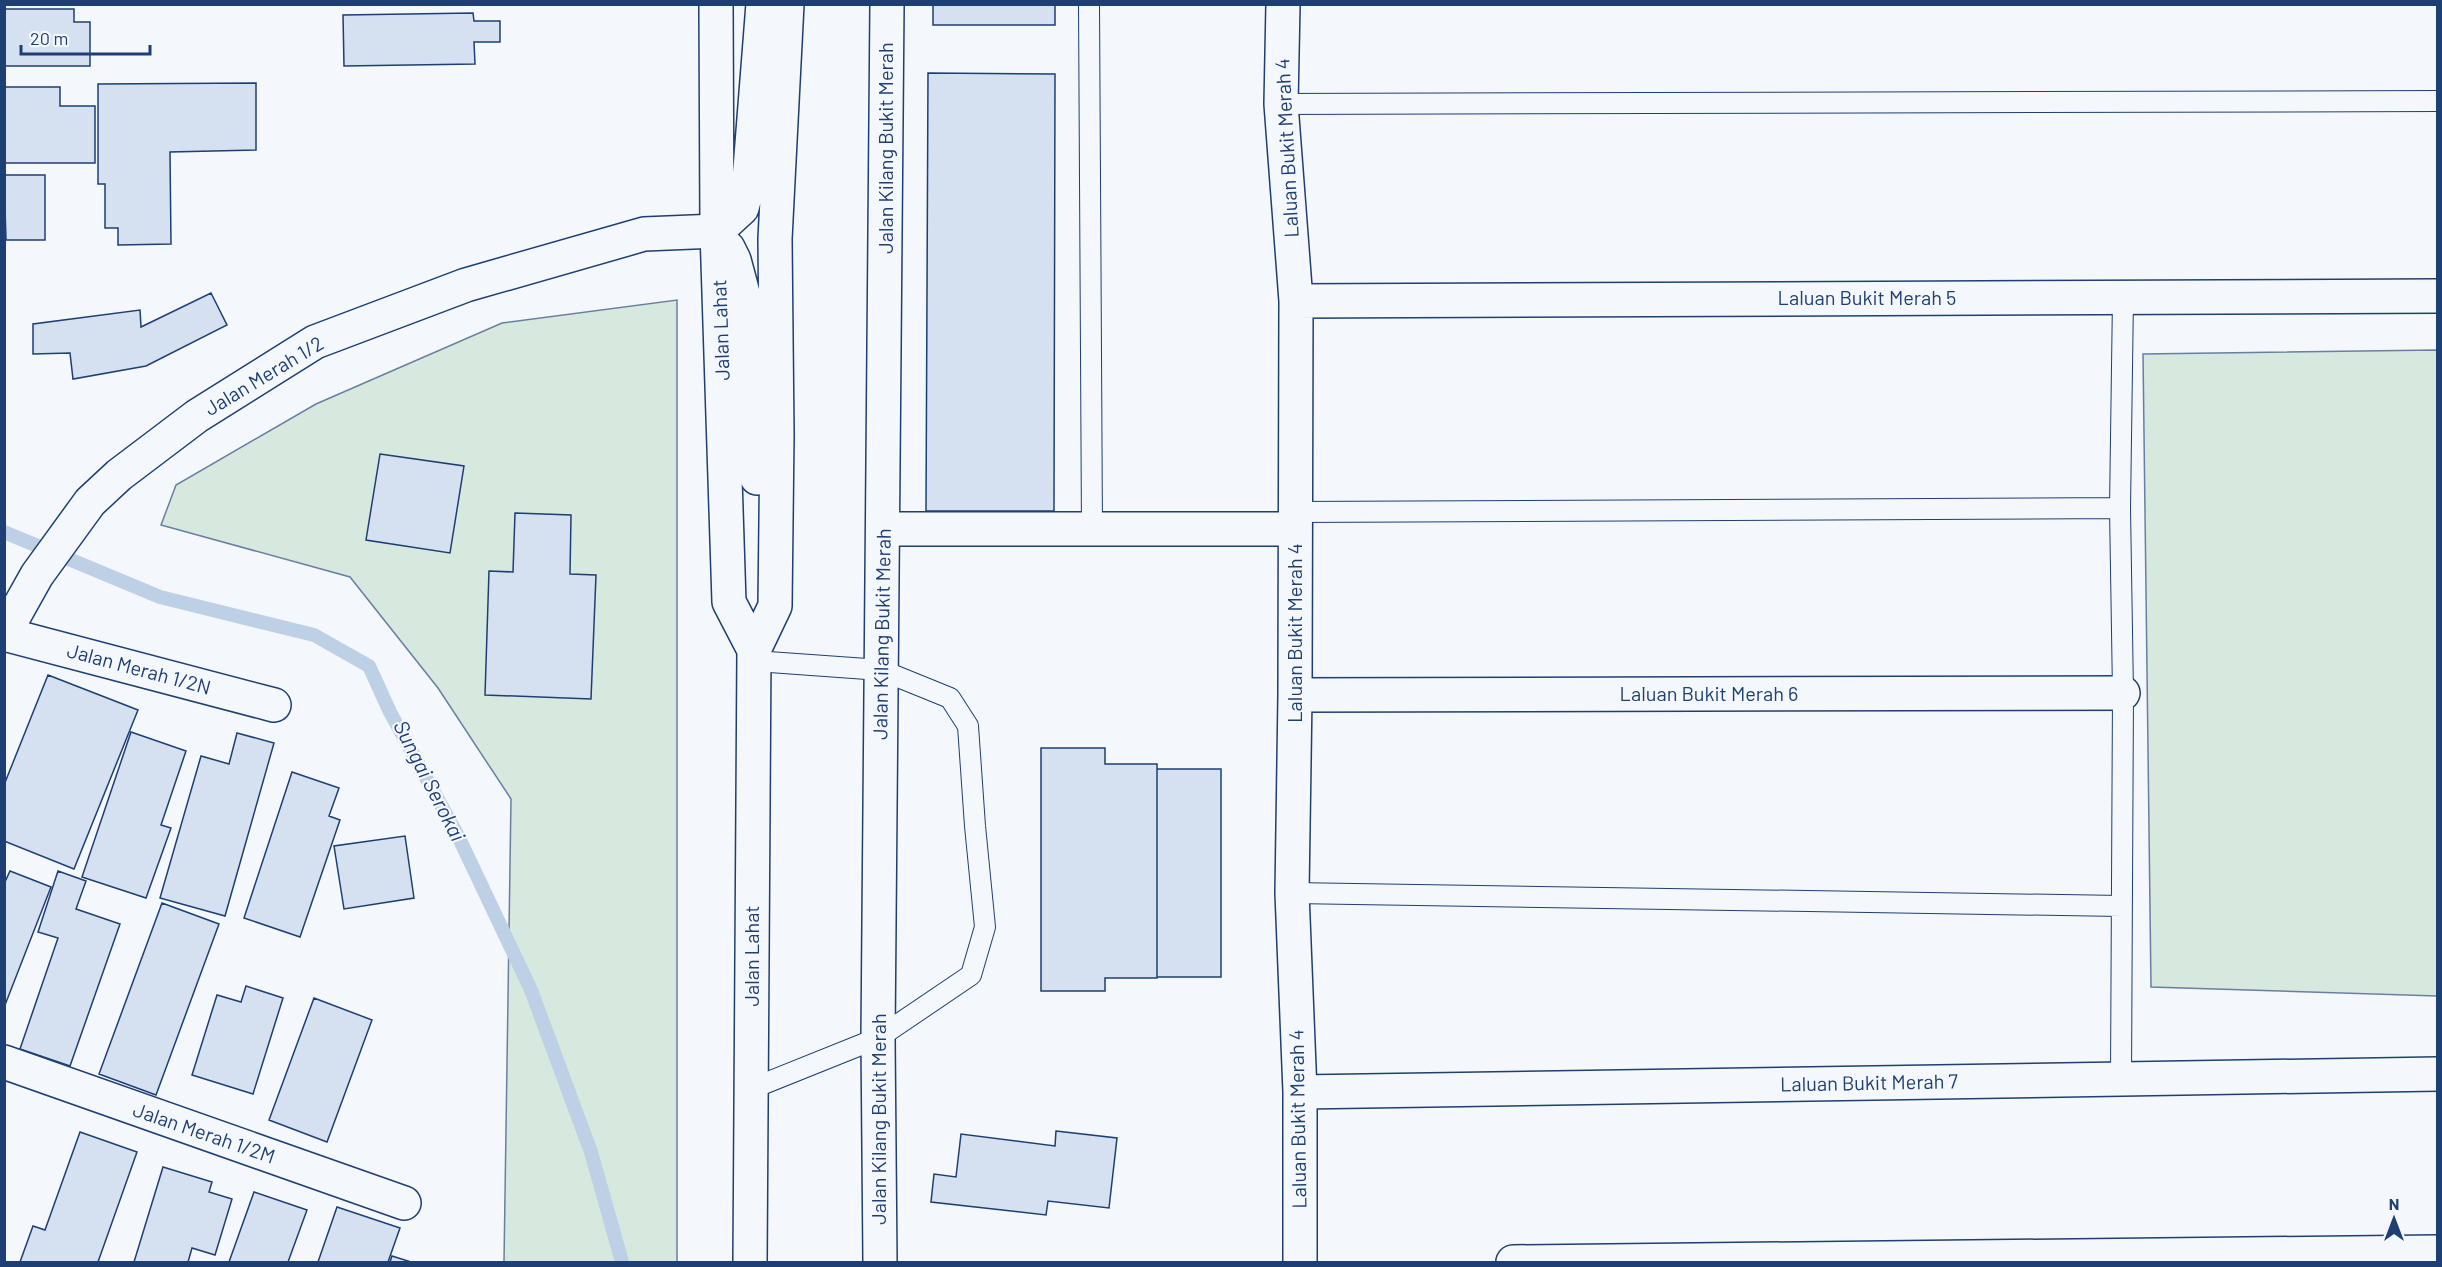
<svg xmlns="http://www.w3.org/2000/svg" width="2442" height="1267" font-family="Barlow,sans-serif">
<rect width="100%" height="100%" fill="#f4f7fb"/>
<!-- green -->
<path fill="#d7e8df" stroke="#687fa3" stroke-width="1.5" d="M677 300V1262H504L511 799 438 688 350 577 161 525 176 485 316 404 502 323Z
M2437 350V996L2151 987 2143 354Z"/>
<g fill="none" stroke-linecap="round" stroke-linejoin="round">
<!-- stream -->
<path stroke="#bed0e5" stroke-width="14" d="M4 532 160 597 314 635 369 666 390 712 458 836 531 990 591 1152 622 1262"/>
</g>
<!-- building -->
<path fill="#d5e0f0" stroke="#1d3f73" stroke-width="1.5" d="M933 4H1055V25H933Z
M4 9H74V22H90V66H4Z
M473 13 474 21H500V42H474L475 64 344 66 343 15Z
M928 73 1055 74 1054 511H926Z
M256 83V150L170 152 171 244 118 245V228H105V184H98V84Z
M4 87H60V106H95V163H4Z
M4 175H45V240H6Z
M211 293 227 325 146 366 73 379 70 353 33 354V324L140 310 141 327Z
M380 454 464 466 450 553 366 540Z
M515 513 571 515 570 574 596 575 591 699 485 695 489 571 513 572Z
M48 675 138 710 74 869 4 841V785Z
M131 732 186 751 161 825 171 828 146 898 82 877Z
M237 733 274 743 225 916 160 898 201 756 229 764Z
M1041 748H1105V764H1157V978H1105V991H1041Z
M1157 769H1221V977H1157Z
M292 772 339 788 329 816 340 820 300 937 244 918Z
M405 836 414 898 344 909 334 846Z
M10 871 51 887 5 1005 4 884Z
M58 871 86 881 76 909 120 924 70 1066 20 1049 58 938 38 932Z
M162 903 219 924 156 1095 99 1074Z
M246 986 283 998 253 1094 192 1075 217 995 241 1002Z
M314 998 372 1020 327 1142 269 1120Z
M1056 1131 1117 1138 1109 1208 1048 1201 1046 1215 931 1202 934 1174 956 1177 961 1134 1055 1146Z
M80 1132 137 1152 98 1262H20L33 1226 45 1230Z
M163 1167 212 1182 209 1192 232 1199 215 1255 192 1248 188 1262H134Z
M254 1192 307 1210 288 1262H229Z
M337 1207 400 1228 388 1262H318Z
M392 1256 411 1262H390Z"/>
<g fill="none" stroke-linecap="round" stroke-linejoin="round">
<defs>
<path id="lane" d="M1089 4 1092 529
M1281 104 2438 101
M1295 512 2120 508
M1292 893 2121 906
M2121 1078 2123 693 2120 508 2123 297
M751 1089 878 1038 971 975 985 927 975 826 968 726 950 698 881 670 754 661"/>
<path id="street" d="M1283 4 1281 104 1296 301 1295 695 1292 893 1300 1092V1262
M1296 301 2438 296
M883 529H1295
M4 634 37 575 90 502 119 475 197 416 315 342 466 285 644 234 717 231
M4 634 274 705
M1295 695 2123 693
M4 1062 404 1203
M1300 1092 2438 1074
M880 1262 878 1038 887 4
M1513 1262 2438 1252"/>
<path id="primary" d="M716 4 717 231 729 602 754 650
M717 231 742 208 749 182 763 4
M728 248 734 260 747 308 757 478
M750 1262 754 650 775 606 777 435 775 239 787 4"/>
</defs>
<!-- lane casing -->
<use href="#lane" stroke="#1d3f73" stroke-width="22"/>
<!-- street casing -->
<use href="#street" stroke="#1d3f73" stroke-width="36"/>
<!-- primary casing -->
<use href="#primary" stroke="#1d3f73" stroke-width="36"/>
<!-- lane -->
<use href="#lane" stroke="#f4f7fb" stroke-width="20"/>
<!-- street -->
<use href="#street" stroke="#f4f7fb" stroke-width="33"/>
<!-- primary -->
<use href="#primary" stroke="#f4f7fb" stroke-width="33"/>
</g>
<g text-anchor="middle" stroke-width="4.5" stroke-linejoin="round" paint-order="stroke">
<!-- street labels -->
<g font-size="20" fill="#1d3f73" stroke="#f4f7fb">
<text transform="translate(886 148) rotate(-90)" y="7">Jalan Kilang Bukit Merah</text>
<text transform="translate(1287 148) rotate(-93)" y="7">Laluan Bukit Merah 4</text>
<text x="1867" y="305">Laluan Bukit Merah 5</text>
<text transform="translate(721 330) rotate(-92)" y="7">Jalan Lahat</text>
<text transform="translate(264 376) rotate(-31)" y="7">Jalan Merah 1/2</text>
<text transform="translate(1295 633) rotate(-90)" y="7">Laluan Bukit Merah 4</text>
<text transform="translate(882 634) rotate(-89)" y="7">Jalan Kilang Bukit Merah</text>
<text transform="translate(139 669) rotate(15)" y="7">Jalan Merah 1/2N</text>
<text x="1709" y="701">Laluan Bukit Merah 6</text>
<text transform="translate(752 956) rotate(-90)" y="7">Jalan Lahat</text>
<text transform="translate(1869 1083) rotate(-1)" y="7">Laluan Bukit Merah 7</text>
<text transform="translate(879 1119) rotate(-90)" y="7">Jalan Kilang Bukit Merah</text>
<text transform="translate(1298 1119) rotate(-91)" y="7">Laluan Bukit Merah 4</text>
<text transform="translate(204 1133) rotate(19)" y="7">Jalan Merah 1/2M</text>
</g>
<!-- water labels -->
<g font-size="21" font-style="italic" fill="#1d3f73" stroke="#f4f7fb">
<text transform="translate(429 781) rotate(63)" y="7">Sungai Serokai</text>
</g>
</g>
<!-- border -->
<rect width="2442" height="1267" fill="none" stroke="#1d3f73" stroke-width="12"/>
<!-- north arrow -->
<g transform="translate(2394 1219)" stroke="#f4f7fb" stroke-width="4.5" paint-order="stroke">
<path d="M0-4.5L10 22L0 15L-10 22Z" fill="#1d3f73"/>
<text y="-9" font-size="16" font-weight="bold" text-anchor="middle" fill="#1d3f73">N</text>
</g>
<!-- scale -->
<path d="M21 45v9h129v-9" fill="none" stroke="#1d3f73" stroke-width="3"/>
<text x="30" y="45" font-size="18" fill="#1d3f73" stroke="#f4f7fb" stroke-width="4.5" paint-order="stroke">20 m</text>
</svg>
